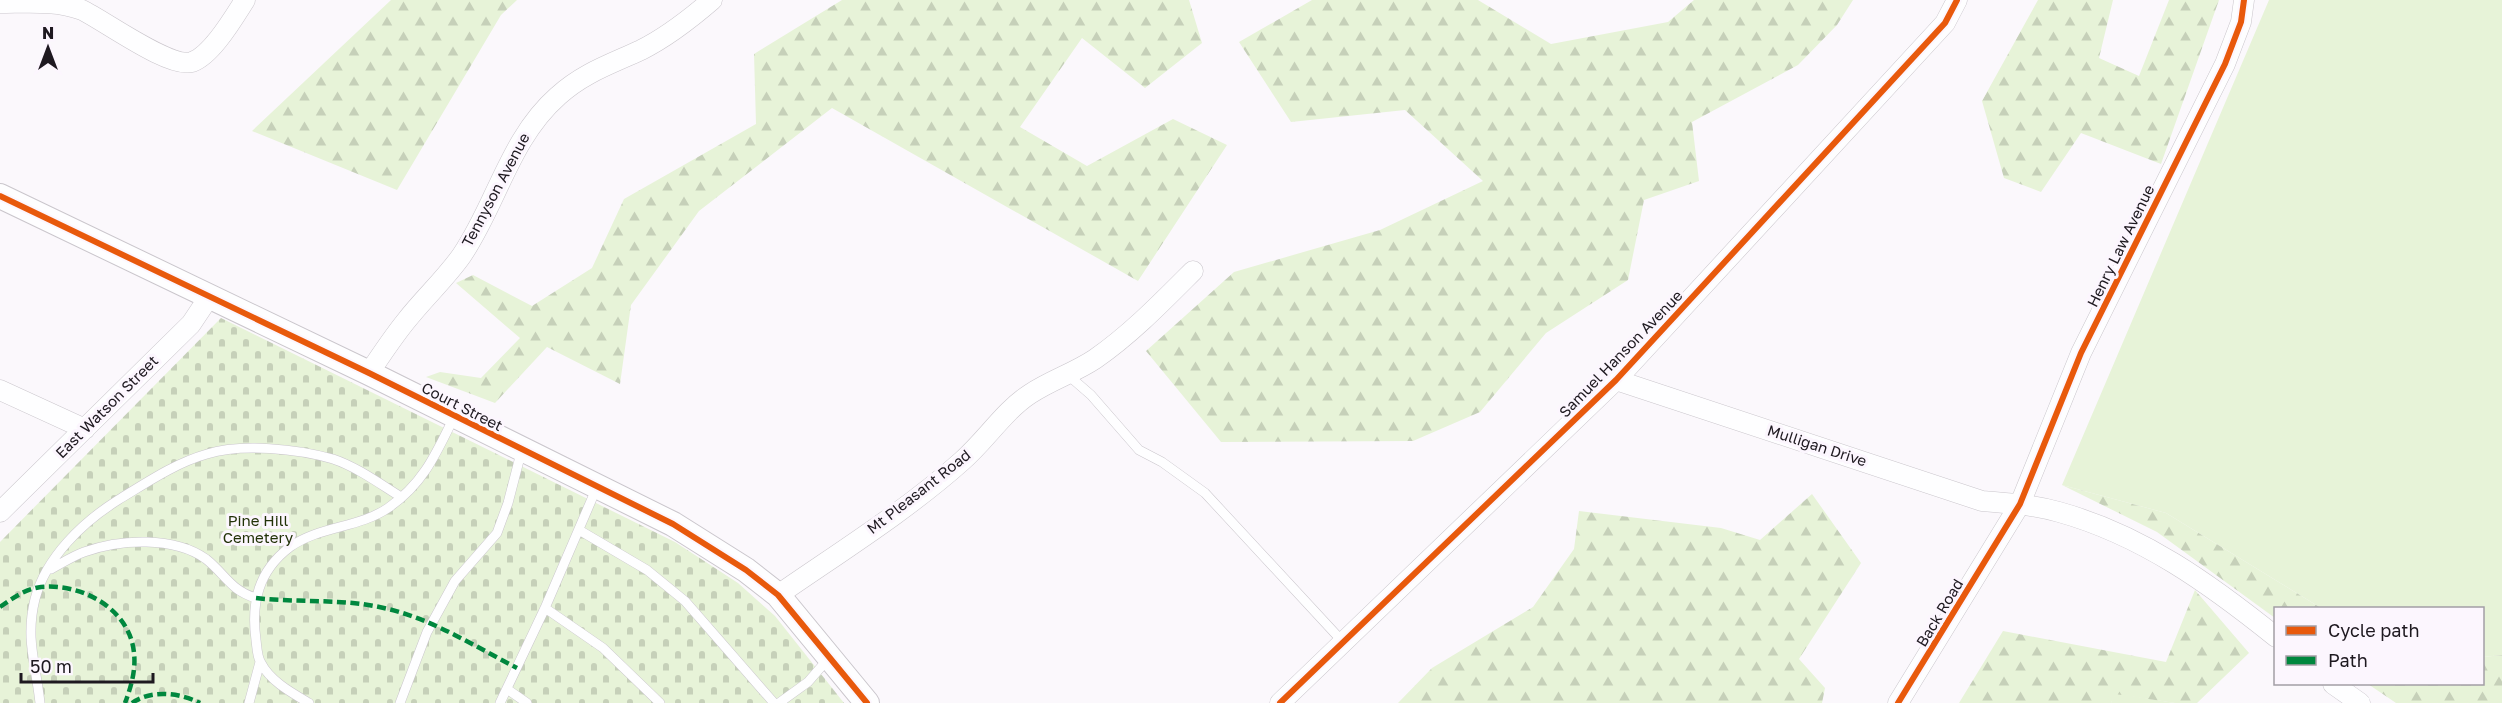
<svg xmlns="http://www.w3.org/2000/svg" width="2502" height="703" font-family="'Golos Text',sans-serif">
<defs>
<pattern id="forest-firs" width="22" height="20" patternUnits="userSpaceOnUse" patternTransform="scale(1.5)"><rect width="22" height="20" fill="#e7f3d8"/><path d="M5 1l3.5 6h-7zM16 11l3.5 6h-7z" fill="#c6d0b9"/></pattern>
<pattern id="cemetery-stones" width="16" height="16" patternUnits="userSpaceOnUse" patternTransform="scale(1.5)"><rect width="16" height="16" fill="#e7f3d8"/><path d="M2 7V4a2 2 0 0 1 4 0v3zM10 15v-3a2 2 0 0 1 4 0v3z" fill="#c6d0b9"/></pattern>
</defs>
<rect width="100%" height="100%" fill="#fbf8fc"/>
<!-- green -->
<path fill="#e7f3d8" d="M2269 0H2502V655L2483 657 2482 608H2321L2166 513 2062 485Z
M2114 693 2175 703H2111Z"/>
<!-- forest -->
<path fill="url(#forest-firs)" d="M391 0H517L501 15 397 190 252 131Z
M842 0H1189L1202 43 1145 88 1082 38 1020 127 1087 166 1173 119 1227 145 1138 281 832 108 699 211 631 305 620 384 547 347 495 403 426 377 440 372 481 378 520 338 456 283 473 275 532 306 592 268 624 199 756 124 754 54Z
M1312 0H1478L1551 44 1668 22 1694 0H1853L1837 25 1798 65 1692 122 1699 181 1644 200 1628 280 1546 333 1480 412 1413 441 1221 442 1146 351 1234 272 1380 230 1483 181 1405 110 1291 122 1239 42Z
M2038 0H2113L2099 58 2139 76 2169 0H2219L2161 164 2081 133 2041 192 2004 178 1982 101Z
M2062 485 2166 513 2321 608H2276L2275 618 2157 532Z
M1812 494 1861 563 1799 659 1825 688 1822 703H1398L1432 668 1533 607 1574 549 1579 511 1721 528 1760 540Z
M2195 590 2249 653 2197 703H2175L2115 694 2111 703H1959L2003 631 2166 662Z
M2502 655V703H2396L2368 684H2482L2483 657Z"/>
<!-- cemetery -->
<path fill="url(#cemetery-stones)" d="M221 318 675 542 738 583 775 616 844 703H0V542Z"/>
<g fill="none" stroke-linecap="round" stroke-linejoin="round">
<defs>
<path id="service" d="M1068 375 1091 395 1139 450 1162 462 1205 493 1343 642
M579 530 647 570 685 601 774 703
M51 569C62 563 73 556 84 552 120 539 174 536 206 559 225 574 231 591 256 598
M545 608 603 648 660 703
M507 689 527 703
M40 703C36 664 25 639 35 599 46 557 83 522 118 500 146 483 175 463 207 454 242 443 298 449 333 459 357 467 380 484 401 497
M249 703 260 662
M309 703C292 693 270 681 261 663 257 657 257 647 256 640 251 603 258 571 290 547 319 526 359 528 388 508 423 484 436 454 454 417
M400 703 427 632 455 581 497 533 508 503 522 449
M500 703 545 608 597 487
M779 703 808 682 828 659"/>
<path id="minor" d="M0 3C26 3 57 0 82 10 105 21 170 69 192 62 212 55 234 17 245 0
M369 373C381 355 393 337 406 321 424 298 446 278 462 255 497 203 510 138 558 96 583 73 611 64 641 50 667 37 690 19 712 0
M1616 380 1982 501C2008 503 2034 505 2059 512 2142 535 2210 584 2276 637
M0 390 85 429
M0 512 191 324 209 297
M778 595C840 552 906 511 962 461 986 440 1004 411 1030 394 1051 380 1074 373 1095 359 1131 334 1162 302 1193 271
M2333 684 2360 703
M1280 703 1616 380 1945 23 1957 0
M1898 703 2020 504 2081 353 2225 64 2241 22 2244 0"/>
<path id="tertiary" d="M0 196 369 373 673 524 746 570 778 595 867 703"/>
</defs>
<!-- service casing -->
<use href="#service" stroke="#cac6cc" stroke-width="10"/>
<!-- minor casing -->
<use href="#minor" stroke="#cac6cc" stroke-width="21"/>
<!-- tertiary casing -->
<use href="#tertiary" stroke="#cac6cc" stroke-width="26"/>
<!-- service -->
<use href="#service" stroke="#fefeff" stroke-width="9"/>
<!-- minor -->
<use href="#minor" stroke="#fefeff" stroke-width="20"/>
<!-- tertiary -->
<use href="#tertiary" stroke="#fefeff" stroke-width="24"/>
<!-- quiet -->
<path stroke="#00873e" stroke-width="4.5" stroke-dasharray="9 4.5" stroke-linecap="butt" d="M256 598C300 603 345 598 388 609 434 620 476 647 517 668
M0 607C13 598 25 589 41 587 82 583 130 609 134 653 136 670 131 687 125 703
M132 703C152 689 180 693 200 703"/>
<defs>
<path id="cycleway" d="M0 196 369 373 673 524 746 570 778 595 867 703
M1280 703 1616 380 1945 23 1957 0
M1898 703 2020 504 2081 353 2225 64 2241 22 2244 0"/>
</defs>
<!-- cycleway casing -->
<use href="#cycleway" stroke="#fcf6fe" stroke-width="10"/>
<!-- cycleway -->
<use href="#cycleway" stroke="#e8590c" stroke-width="6"/>
</g>
<g text-anchor="middle" stroke-width="6" stroke-linejoin="round" paint-order="stroke">
<!-- street labels -->
<g font-size="15" fill="#1e1920" stroke="#fcf6fe">
<text transform="translate(496 190) rotate(-62)" y="5">Tennyson Avenue</text>
<text transform="translate(2121 246) rotate(-64)" y="5">Henry Law Avenue</text>
<text transform="translate(1621 354) rotate(-46)" y="5">Samuel Hanson Avenue</text>
<text transform="translate(107 407) rotate(-45)" y="5">East Watson Street</text>
<text transform="translate(462 407) rotate(27)" y="5">Court Street</text>
<text transform="translate(1817 446) rotate(18)" y="5">Mulligan Drive</text>
<text transform="translate(919 492) rotate(-38)" y="5">Mt Pleasant Road</text>
<text transform="translate(1940 613) rotate(-59)" y="5">Back Road</text>
</g>
<!-- park labels -->
<g font-size="15" fill="#223208" stroke="#fcf6fe">
<text x="258" y="526">Pine Hill<tspan x="258" dy="17">Cemetery</tspan></text>
</g>
</g>
<!-- legend -->
<rect x="2274" y="607" width="210" height="78" fill="#fcf6fe" stroke="#a39ea5" stroke-width="1.5"/>
<rect x="2286" y="626" width="30" height="9" fill="#e8590c" stroke="#a39ea5" stroke-width="1.5"/>
<text x="2328" y="637" font-size="18" fill="#1e1920">Cycle path</text>
<rect x="2286" y="656" width="30" height="9" fill="#00873e" stroke="#a39ea5" stroke-width="1.5"/>
<text x="2328" y="667" font-size="18" fill="#1e1920">Path</text>
<!-- north arrow -->
<g transform="translate(48 48)" stroke="#fcf6fe" stroke-width="4.5" paint-order="stroke">
<path d="M0-4.5L10 22L0 15L-10 22Z" fill="#1e1920"/>
<text y="-9" font-size="16" font-weight="bold" text-anchor="middle" fill="#1e1920">N</text>
</g>
<!-- scale -->
<path d="M21 673v9h132v-9" fill="none" stroke="#1e1920" stroke-width="3"/>
<text x="30" y="673" font-size="18" fill="#1e1920" stroke="#fcf6fe" stroke-width="4.5" paint-order="stroke">50 m</text>
</svg>
